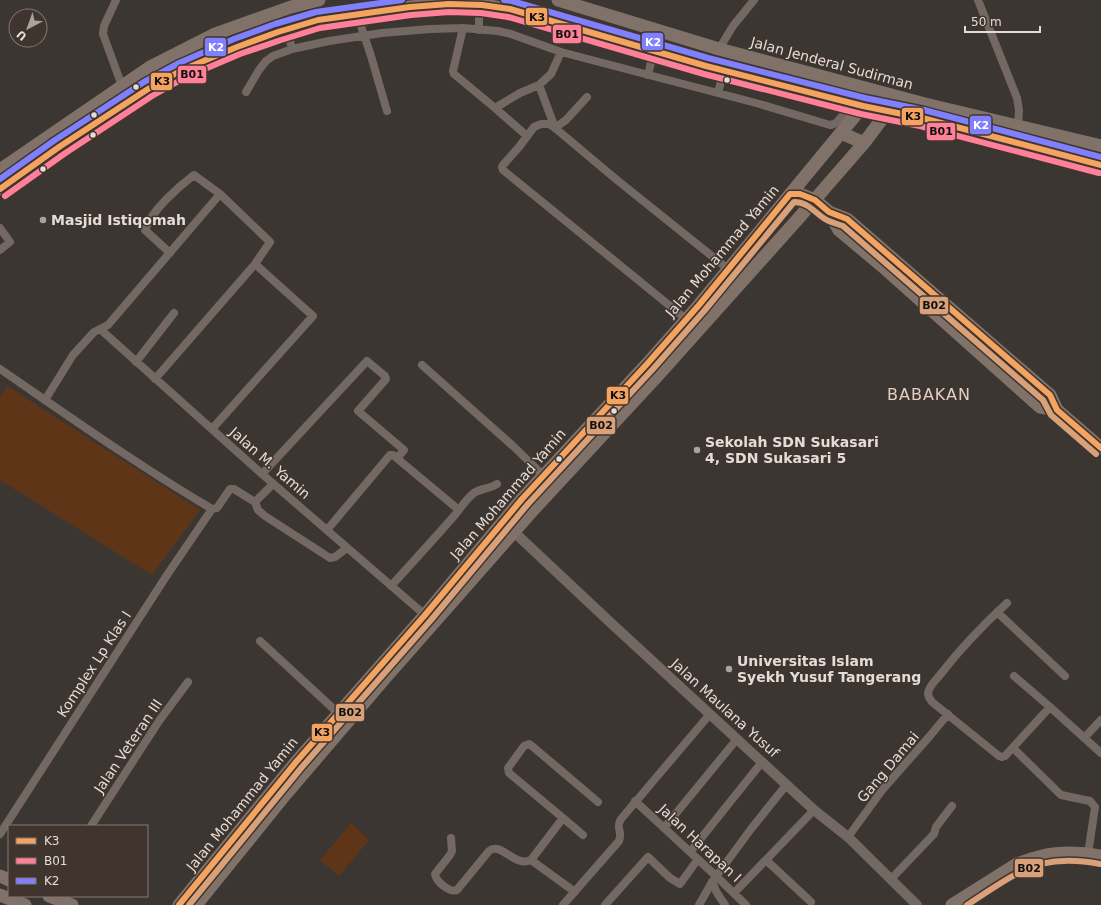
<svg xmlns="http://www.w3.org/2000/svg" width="1101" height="905" font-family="'DejaVu Sans',sans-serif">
<rect width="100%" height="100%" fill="#3c3632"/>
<!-- green -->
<path fill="#5e3617" d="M7 386 200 510 152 575 0 480V397Z
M351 823 369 840 339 876 320 860Z"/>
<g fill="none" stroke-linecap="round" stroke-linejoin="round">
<!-- minor -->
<path stroke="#746962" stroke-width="8" d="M116 0 104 26 103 34 122 86
M978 0 1017 98 1019 110 1018 126
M357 14 371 56 387 111
M463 28 453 71 454 74 495 108 527 136
M287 29 292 49
M479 30V5
M719 49 733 26 754 0
M648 75 654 50
M539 85 555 128
M246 92 259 70 266 61 273 56 292 49 329 41 382 33 430 29 463 28 498 31 511 34 561 52 756 103 830 125 834 124 837 122 853 103
M718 93 724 70
M587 97 566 120 555 128 617 180 728 269
M495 108 520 93 539 85 551 74 561 52
M555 128 549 124H541L534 127 519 147 503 165 502 167 503 170 686 319
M0 228 10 242 0 250
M100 329 262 474 425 615
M136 362 174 313
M422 365 513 446 544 476
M0 369C70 417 139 466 212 509L217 508 230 489H234L255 502 273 484
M155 379 255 264 268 245 270 242 220 194 194 175C178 187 151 211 145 230L170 253
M45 400 73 355 94 332 108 325 220 194
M212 429 313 316 255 264
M262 474 367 361 385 376 386 379 358 411 404 450 397 458
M255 502 258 510 265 516 330 558 335 557 347 548
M327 530 390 455H393L459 510
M391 586C412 563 433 540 454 516 460 509 466 499 474 493 481 488 490 489 497 484
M1007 603C983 625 960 649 940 675 936 680 929 686 928 693 928 697 930 699 932 702L999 756 1002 757 1005 756 1050 707 1101 753
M997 612 1065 676
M260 641 338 713
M1014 676 1050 707
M1084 738 1101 720
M1013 748 1061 795 1090 801 1095 807 1088 854
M635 801 716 876 746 905
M563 818 583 835
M91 826 159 721 188 682
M664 828 737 739
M0 834 167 575 212 509
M848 837 883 789 929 737 948 714
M451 838 452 851 450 855 435 874C436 882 450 893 457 890L489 851C499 843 510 859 521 861 524 862 528 861 531 860L575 892
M690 852 762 762
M531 860 563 818 509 773 508 768 524 746 529 744 532 746 598 802
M766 860 811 902
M891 879 934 834 936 827 952 806
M712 882 717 893 725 905
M734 893 814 810
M563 905 619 841C623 830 615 828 621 819L710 714
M605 905 648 857 670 878 680 884 698 859
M699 905 712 882 751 829 787 784"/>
<!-- tertiary -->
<path stroke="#746962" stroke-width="10" d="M514 532 612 624 814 810 848 837 917 905"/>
<!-- primary -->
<path stroke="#807268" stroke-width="13" d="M558 0 719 49 925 104 1101 146
M841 133 864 143
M0 170 150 67 215 34 291 7 319 0
M0 189 59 147 148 89 182 70 237 47 278 32 318 20 410 7 449 4 482 5 510 9 706 66 863 106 922 118 1101 165
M790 194H800L815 200 829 212 847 219 1050 395 1057 410 1101 448
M829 212 839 230 882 266 1040 407 1057 410
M0 876 9 880
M0 895 25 905
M49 896 72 905
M179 905 296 762 425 615 522 499 647 364 699 305 863 106
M196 905 285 795 385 678 534 509 659 374 797 220 864 143 888 111
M952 905 1017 864C1028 860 1041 855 1053 854 1069 852 1086 853 1101 856"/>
<defs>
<path id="bus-1" d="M0 189 59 147 148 89 182 70 237 47 278 32 318 20 410 7 449 4 482 5 510 9 706 66 863 106 922 118 1101 165
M179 905 296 762 425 615 522 499 647 364 699 305 790 194H800L815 200 829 212 847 219 1050 395 1057 410 1101 448"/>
<path id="bus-2" d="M5 196 64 154 152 96 186 77 240 54 281 40 320 28 411 15 449 12 481 13 508 17 704 74 861 114 920 126 1099 173"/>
<path id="bus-3" d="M504 0 512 1 708 58 865 98 924 110 1101 157
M0 179 55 140 144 82 179 63 234 39 275 24 316 12 402 0"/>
<path id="bus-4" d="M189 905 302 767 431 620 528 504 653 369 705 310 794 202C808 202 814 212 825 219 830 222 837 224 843 226L1043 400 1051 415 1096 454
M967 905C984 894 1002 881 1020 872 1044 859 1074 859 1100 864"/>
</defs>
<!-- bus-1 casing -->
<use href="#bus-1" stroke="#40352e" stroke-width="9"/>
<!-- bus-2 casing -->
<use href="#bus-2" stroke="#40352e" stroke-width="9"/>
<!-- bus-3 casing -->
<use href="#bus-3" stroke="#40352e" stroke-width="9"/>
<!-- bus-4 casing -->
<use href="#bus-4" stroke="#40352e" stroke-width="9"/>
<!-- bus-1 -->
<use href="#bus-1" stroke="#f4a460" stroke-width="6"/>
<!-- bus-2 -->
<use href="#bus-2" stroke="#ff8098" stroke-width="6"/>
<!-- bus-3 -->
<use href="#bus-3" stroke="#8080ff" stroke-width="6"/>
<!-- bus-4 -->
<use href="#bus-4" stroke="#d9a179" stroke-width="6"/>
</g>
<!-- markers -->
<g fill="#e3dcd7" stroke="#40352e" stroke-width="1.5">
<circle cx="727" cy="80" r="3.5"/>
<circle cx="136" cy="87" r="3.5"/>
<circle cx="94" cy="115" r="3.5"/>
<circle cx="93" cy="135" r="3.5"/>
<circle cx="43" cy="169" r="3.5"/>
<circle cx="614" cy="411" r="3.5"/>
<circle cx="559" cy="459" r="3.5"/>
</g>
<g fill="#a9a29d" stroke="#40352e" stroke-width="1.5">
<circle cx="43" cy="220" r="4"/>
<circle cx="697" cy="450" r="4"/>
<circle cx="729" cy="669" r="4"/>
</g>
<g text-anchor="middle" stroke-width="3" stroke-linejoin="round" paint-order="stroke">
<!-- street labels -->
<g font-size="14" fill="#e3dcd7" stroke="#40352e">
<text transform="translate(832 63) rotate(15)" y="5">Jalan Jenderal Sudirman</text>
<text transform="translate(722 251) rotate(-50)" y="5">Jalan Mohammad Yamin</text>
<text transform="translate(270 463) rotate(41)" y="5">Jalan M. Yamin</text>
<text transform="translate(508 494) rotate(-49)" y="5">Jalan Mohammad Yamin</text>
<text transform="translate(94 664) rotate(-57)" y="5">Komplex Lp Klas I</text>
<text transform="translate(725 708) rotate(42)" y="5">Jalan Maulana Yusuf</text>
<text transform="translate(128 746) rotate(-56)" y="5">Jalan Veteran III</text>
<text transform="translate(888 767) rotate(-50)" y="5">Gang Damai</text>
<text transform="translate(242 804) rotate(-51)" y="5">Jalan Mohammad Yamin</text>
<text transform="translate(700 843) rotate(43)" y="5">Jalan Harapan I</text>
</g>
<!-- poi labels -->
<g font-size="14" font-weight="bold" fill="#e3dcd7" stroke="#40352e" text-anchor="start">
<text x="51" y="225">Masjid Istiqomah</text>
<text x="705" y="447">Sekolah SDN Sukasari<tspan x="705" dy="16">4, SDN Sukasari 5</tspan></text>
<text x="737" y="666">Universitas Islam<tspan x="737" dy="16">Syekh Yusuf Tangerang</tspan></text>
</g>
<!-- quarter labels -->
<g font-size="16" letter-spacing="1" fill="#dfd0c7" stroke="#40352e">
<text x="929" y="400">BABAKAN</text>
</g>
</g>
<g stroke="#40352e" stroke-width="1.5">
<rect x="525" y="7" width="23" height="19" rx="4" fill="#f4a460"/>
<rect x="552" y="24" width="30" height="20" rx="4" fill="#ff8098"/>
<rect x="641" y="32" width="23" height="19" rx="4" fill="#8080ff"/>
<rect x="204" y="37" width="23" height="20" rx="4" fill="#8080ff"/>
<rect x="177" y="65" width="30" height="19" rx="4" fill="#ff8098"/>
<rect x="150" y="72" width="23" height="19" rx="4" fill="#f4a460"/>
<rect x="901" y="107" width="23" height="19" rx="4" fill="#f4a460"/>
<rect x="969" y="115" width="23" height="20" rx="4" fill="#8080ff"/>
<rect x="926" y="122" width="30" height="19" rx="4" fill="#ff8098"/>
<rect x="919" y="296" width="30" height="19" rx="4" fill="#d9a179"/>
<rect x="606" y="386" width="23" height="19" rx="4" fill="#f4a460"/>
<rect x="586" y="416" width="30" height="19" rx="4" fill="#d9a179"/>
<rect x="335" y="703" width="30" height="19" rx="4" fill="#d9a179"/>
<rect x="311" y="723" width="22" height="19" rx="4" fill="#f4a460"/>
<rect x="1014" y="858" width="30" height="20" rx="4" fill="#d9a179"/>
</g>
<g font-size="11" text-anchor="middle" font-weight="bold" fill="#fff">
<text x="653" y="46">K2</text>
<text x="216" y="51">K2</text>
<text x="981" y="129">K2</text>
</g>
<g font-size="11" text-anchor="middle" font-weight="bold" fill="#111">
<text x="537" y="21">K3</text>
<text x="567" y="38">B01</text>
<text x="192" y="78">B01</text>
<text x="162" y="85">K3</text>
<text x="913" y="120">K3</text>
<text x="941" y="135">B01</text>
<text x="934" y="309">B02</text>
<text x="618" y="399">K3</text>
<text x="601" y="429">B02</text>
<text x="350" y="716">B02</text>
<text x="322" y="736">K3</text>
<text x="1029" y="872">B02</text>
</g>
<!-- legend -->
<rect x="8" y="825" width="140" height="72" fill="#40352e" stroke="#817872"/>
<rect x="16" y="838" width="20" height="6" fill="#f4a460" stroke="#817872"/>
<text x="44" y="845" font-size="12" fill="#e3dcd7">K3</text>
<rect x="16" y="858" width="20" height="6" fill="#ff8098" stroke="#817872"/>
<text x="44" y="865" font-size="12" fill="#e3dcd7">B01</text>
<rect x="16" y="878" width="20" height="6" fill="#8080ff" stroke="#817872"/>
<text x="44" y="885" font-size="12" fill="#e3dcd7">K2</text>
<!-- north arrow -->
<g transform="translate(28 28) rotate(221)"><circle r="19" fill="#40352e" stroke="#817872"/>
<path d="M0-3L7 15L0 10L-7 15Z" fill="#a9a29d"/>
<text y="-6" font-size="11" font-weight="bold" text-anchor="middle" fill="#e3dcd7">U</text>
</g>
<!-- scale -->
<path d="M965 26v6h75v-6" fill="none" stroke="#e3dcd7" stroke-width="2"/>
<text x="971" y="26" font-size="12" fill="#e3dcd7" stroke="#40352e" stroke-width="3" paint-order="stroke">50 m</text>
</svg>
